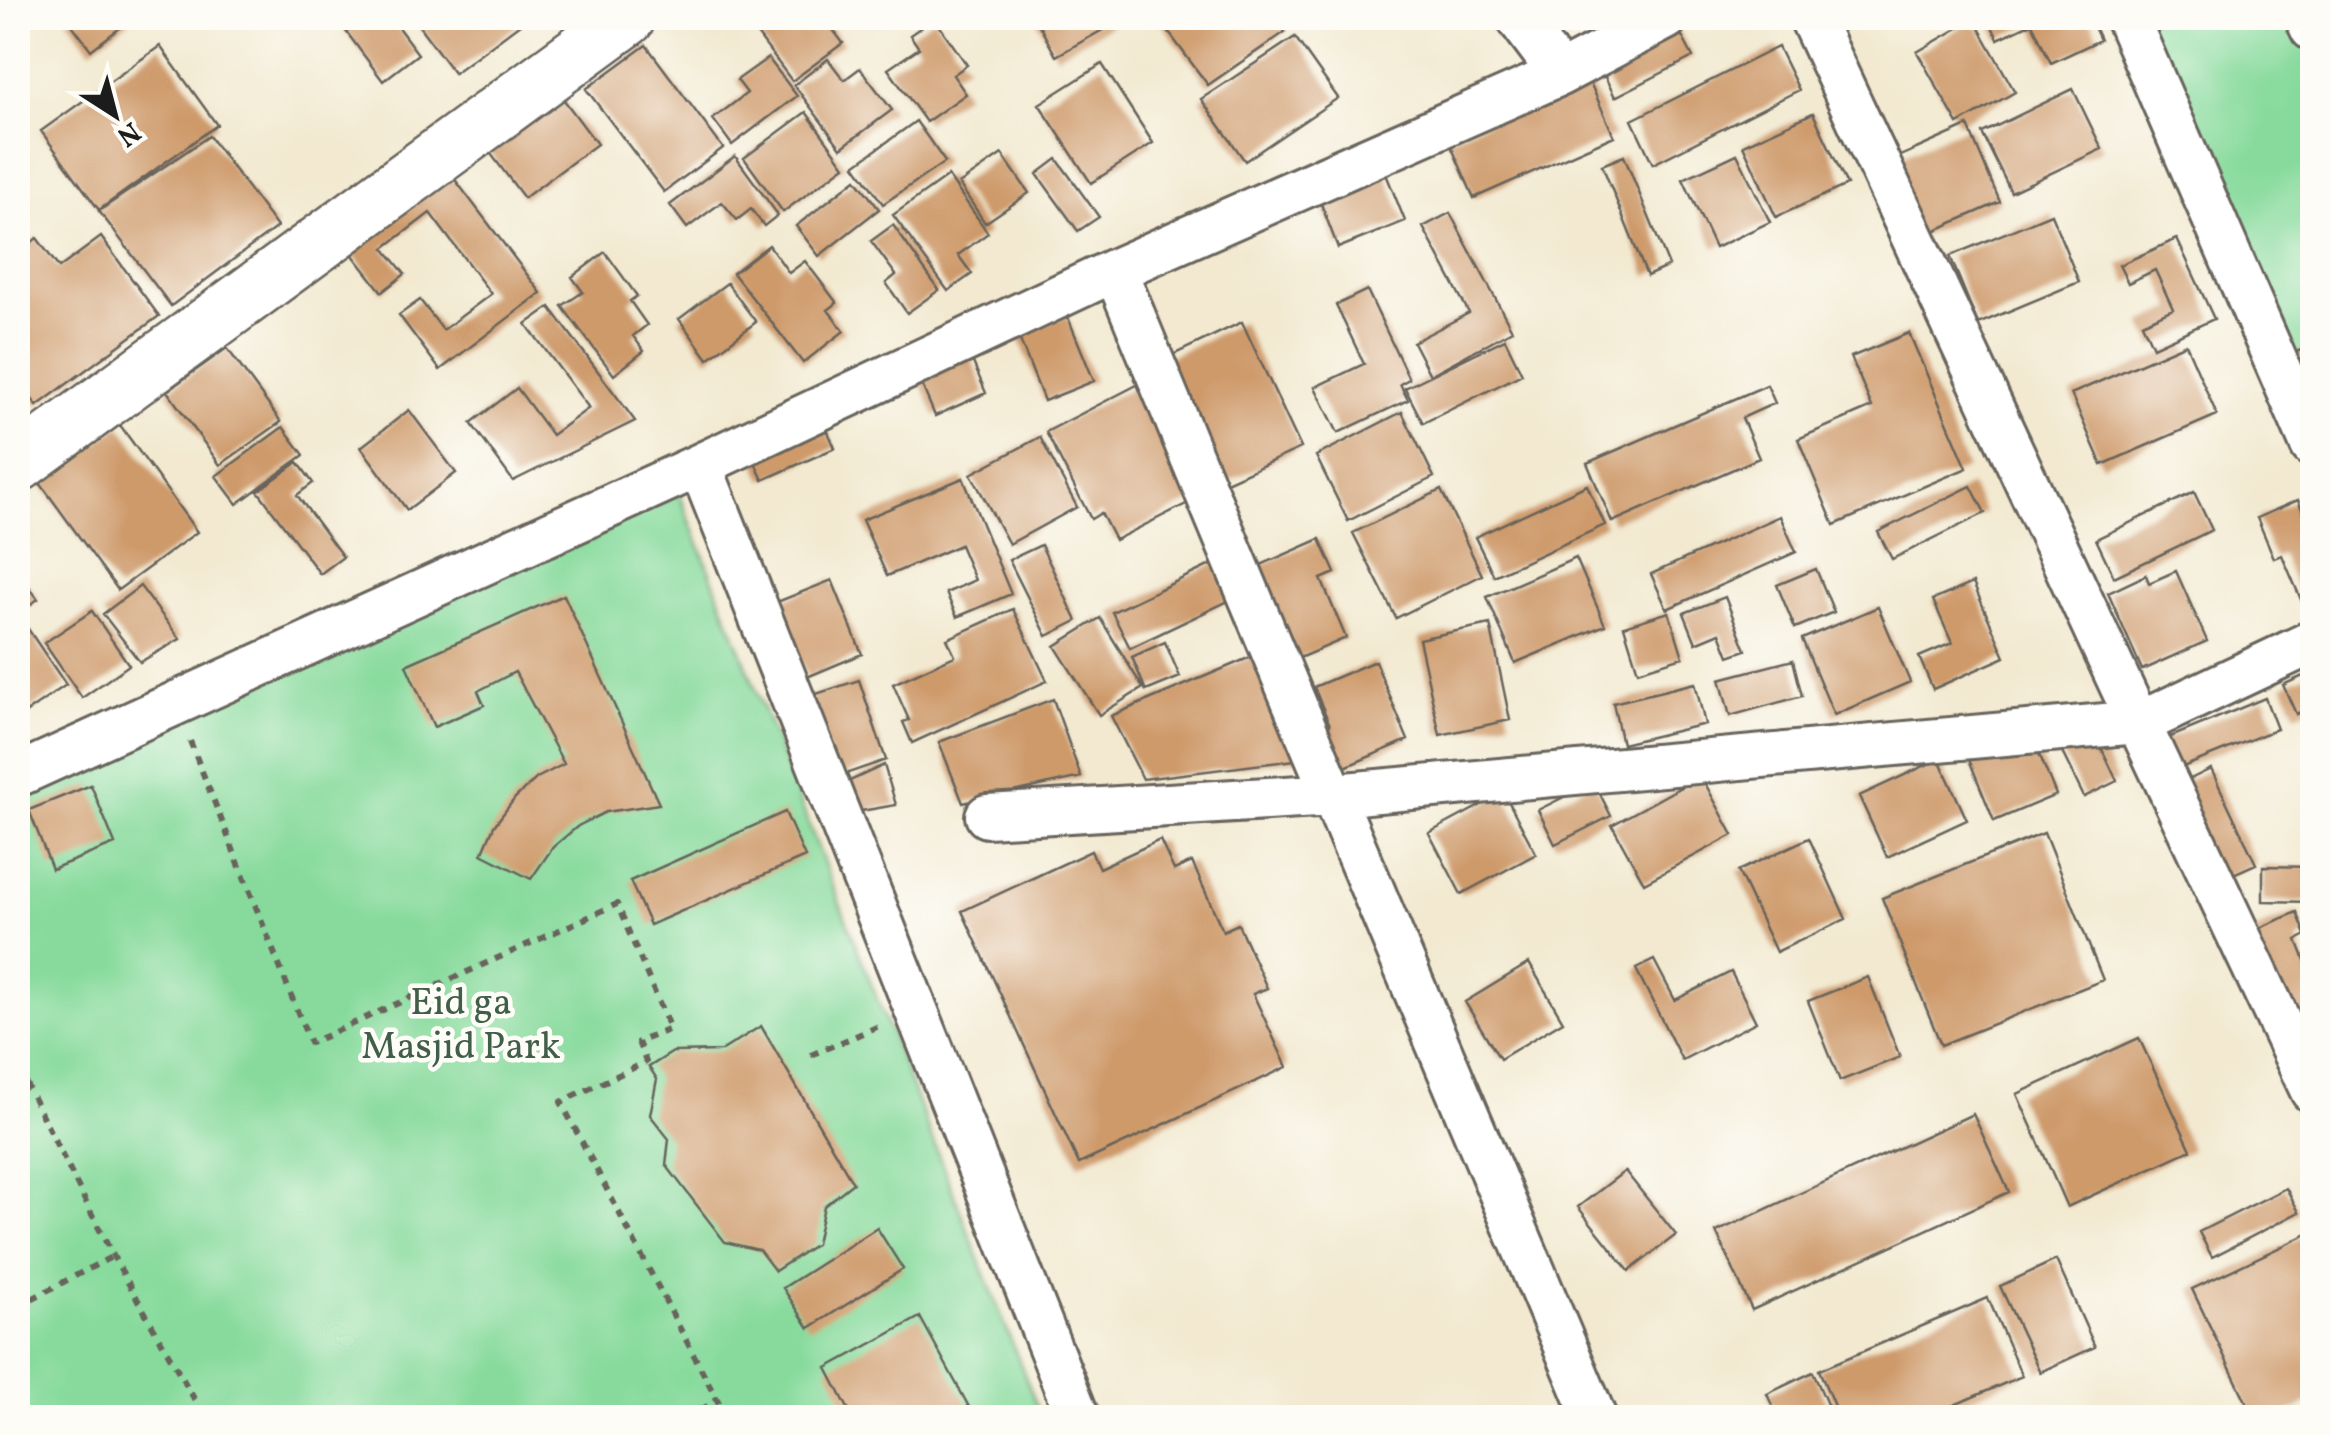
<svg xmlns="http://www.w3.org/2000/svg" width="2330" height="1435" font-family="Vollkorn,serif">
<rect width="100%" height="100%" fill="#fdfcf7"/>
<filter id="ink" filterUnits="userSpaceOnUse"><feTurbulence type="fractalNoise" baseFrequency=".01" numOctaves="2"/><feDisplacementMap in="SourceGraphic" scale="20" xChannelSelector="R" yChannelSelector="G"/><feConvolveMatrix kernelMatrix="1 2 1 2 8 2 1 2 1" color-interpolation-filters="sRGB"/></filter>
<filter id="wash" filterUnits="userSpaceOnUse"><feTurbulence type="fractalNoise" baseFrequency=".0048" numOctaves="4" result="noise"/><feDisplacementMap in="SourceGraphic" scale="40" xChannelSelector="R" yChannelSelector="G"/><feGaussianBlur stdDeviation="2.25" result="paint"/><feColorMatrix in="noise" values="0 0 0 0 0 0 0 0 0 0 0 0 0 0 0 0 0 1.4 0 .05"/><feComposite in="paint" operator="in"/></filter>
<g filter="url(#wash)">
<rect width="100%" height="100%" fill="#f2e9d0"/>
<!-- green -->
<path fill="#87da9c" stroke="#527b5c" stroke-width="2.5" d="M2140 18H2294L2312 59V350L2294 359Z
M679 493 1041 1417H18V793Z"/>
<g id="blocks">
<!-- building -->
<path fill="#ce9a6b" d="M67 18H133L91 50Z
M336 18H391L418 54 383 81Z
M413 18H528L454 73Z
M745 18H824L843 43 792 81Z
M934 18 967 65 953 75 966 94 926 122 888 69 919 48 910 35Z
M1035 18H1124L1056 56Z
M1158 18H1276L1285 32 1208 85Z
M1988 18H2090L2100 40 2051 63 2032 23 1998 39Z
M1673 19 1693 57 1615 97 1596 59Z
M1974 19 2015 92 1958 124 1917 52Z
M1295 37 1338 98 1245 161 1201 99Z
M646 45 723 148 664 192 586 89Z
M160 46 217 125 99 210 41 131Z
M1778 47 1799 90 1653 164 1632 120Z
M768 58 797 96 732 145 713 119 747 93 737 80Z
M828 59 844 80 860 68 892 110 841 148 794 85Z
M1102 64 1153 143 1091 183 1039 104Z
M1588 78 1614 136 1474 198 1448 139Z
M555 88 597 144 524 198 488 150Z
M2073 89 2102 149 2011 192 1982 133Z
M806 112 845 166 783 212 744 158Z
M1813 113 1847 185 1776 217 1743 145Z
M916 121 945 162 883 204 855 165Z
M1968 126 2000 202 1920 237 1887 162Z
M209 136 277 227 171 306 99 211Z
M1002 154 1029 193 985 223 959 184Z
M1737 154 1770 222 1715 248 1683 179Z
M735 156 778 215 764 226 751 209 737 220 722 202 687 228 670 205Z
M1624 156 1669 266 1647 276 1602 165Z
M1057 159 1099 217 1078 231 1037 174Z
M1384 169 1405 221 1338 248 1318 196Z
M450 173 541 293 440 370 399 315 420 300 443 330 491 294 430 213 384 248 405 274 382 292 349 250Z
M948 176 988 233 958 255 972 274 948 291 893 215Z
M856 179 879 209 819 256 796 226Z
M1450 213 1512 330 1430 375 1413 342 1469 313 1423 227Z
M2051 214 2079 282 1978 324 1950 256Z
M893 225 939 290 907 313 886 283 896 275 871 241Z
M101 237 159 316 37 406 18 380V253L37 238 59 268Z
M2177 239 2214 319 2153 347 2142 323 2173 309 2155 270 2128 283 2119 265Z
M769 245 789 273 805 261 837 303 828 310 844 331 803 363 733 273Z
M605 252 637 296 630 301 647 325 633 336 644 351 614 375 562 306 583 292 572 277Z
M727 283 756 322 708 359 679 319Z
M1367 290 1409 379 1400 384 1408 400 1338 433 1315 387 1364 364 1336 305Z
M550 307 635 421 513 481 471 423 517 388 552 435 589 408 526 324Z
M1067 315 1094 381 1044 401 1018 335Z
M1242 322 1301 448 1220 485 1162 360Z
M1909 333 1967 468 1834 525 1798 439 1872 407 1851 357Z
M1505 339 1522 374 1423 423 1405 388Z
M2186 344 2217 415 2102 465 2071 394Z
M2312 345V427L2283 358Z
M227 348 281 422 220 465 167 391Z
M969 353 986 393 935 416 918 376Z
M1139 384 1198 498 1115 540 1101 513 1091 519 1046 432Z
M1767 385 1775 403 1742 418 1759 458 1612 522 1587 463Z
M409 410 456 473 407 510 361 447Z
M1402 412 1434 477 1348 521 1316 456Z
M823 420 835 448 763 480 750 452Z
M120 425 197 532 118 590 40 483Z
M283 427 304 455 237 504 216 476Z
M1040 437 1077 507 1009 544 971 474Z
M298 462 313 483 297 495 343 557 320 574 258 491Z
M963 478 1011 594 957 617 946 593 975 580 960 545 887 576 862 520Z
M1587 485 1605 525 1494 576 1475 537Z
M1971 486 1985 513 1892 559 1878 532Z
M1441 490 1482 575 1396 618 1353 533Z
M2194 492 2212 530 2114 577 2096 539Z
M2298 500 2312 534V597L2302 602 2282 555 2274 558 2257 518Z
M1780 516 1796 552 1667 609 1651 574Z
M1320 539 1335 573 1321 579 1346 638 1283 665 1254 568Z
M1041 545 1077 621 1047 636 1009 560Z
M1576 558 1605 625 1515 663 1487 597Z
M1221 560 1239 596 1130 648 1112 612Z
M1816 569 1834 612 1795 628 1777 585Z
M18 571 38 599 18 614Z
M2176 571 2207 641 2142 670 2108 593 2146 575 2149 583Z
M832 580 862 654 807 677 777 602Z
M1973 583 2005 657 1933 689 1919 657 1952 643 1933 600Z
M140 586 180 639 140 662 103 614Z
M564 595 659 804 606 812 578 826 553 847 531 879 482 854 494 826 515 798 537 778 564 764 515 672 478 691 484 705 434 727 406 665Z
M1725 597 1746 650 1729 656 1720 633 1696 643 1684 613Z
M1878 607 1910 682 1834 715 1802 639Z
M1013 609 1047 681 912 743 903 722 909 720 893 684 955 656 947 639Z
M92 611 129 665 82 698 44 643Z
M1669 612 1683 657 1638 671 1624 626Z
M1100 618 1143 688 1099 715 1055 646Z
M24 623 66 685 18 718V627Z
M1490 624 1510 720 1440 735 1419 639Z
M1165 642 1180 677 1146 691 1132 657Z
M1265 651 1312 758 1143 779 1111 716Z
M1793 660 1802 696 1730 716 1720 679Z
M1375 661 1408 740 1331 773 1315 731 1330 725 1314 687Z
M2312 672V707L2296 714 2283 685Z
M859 680 886 760 837 777 810 696Z
M1695 683 1705 724 1622 744 1613 703Z
M2265 698 2277 729 2173 771 2161 741Z
M1053 699 1081 777 963 803 939 742Z
M2093 730 2117 781 2084 797 2059 746Z
M2030 731 2056 795 1994 821 1968 757Z
M1939 759 1967 820 1887 857 1859 796Z
M884 765 896 805 855 812 841 785Z
M2211 769 2256 864 2220 880 2176 786Z
M1701 776 1733 835 1644 883 1612 825Z
M1594 782 1611 816 1555 844 1538 810Z
M91 785 115 844 52 869 29 810Z
M1504 793 1536 854 1461 894 1429 833Z
M785 812 805 857 650 925 630 881Z
M2044 833 2103 980 1941 1045 1882 898Z
M1809 838 1846 919 1776 952 1738 871Z
M1160 840 1174 870 1192 862 1223 931 1238 924 1267 988 1253 994 1287 1067 1079 1164 962 911 1091 851 1099 868Z
M2263 866 2312 867V902L2263 901Z
M2297 912 2306 935 2297 940 2312 978V1030L2295 1038 2250 932Z
M1654 960 1675 1000 1731 972 1756 1022 1682 1060 1636 969Z
M1529 963 1563 1021 1500 1059 1465 1002Z
M1868 977 1900 1057 1840 1081 1808 1001Z
M761 1026 853 1183 824 1206 816 1244 775 1271 759 1250 725 1242 666 1165 669 1139 650 1115 657 1079 649 1067 673 1052 721 1051Z
M2139 1038 2191 1150 2067 1207 2017 1094Z
M1973 1114 2009 1192 1752 1310 1716 1232Z
M1625 1171 1676 1235 1629 1271 1578 1207Z
M2286 1188 2299 1212 2212 1257 2199 1232Z
M877 1228 903 1269 809 1328 783 1288Z
M2312 1232V1401L2277 1418H2254L2192 1289Z
M2056 1260 2095 1347 2040 1372 2000 1286Z
M1988 1298 2022 1376 1924 1418H1839L1819 1370Z
M920 1317 975 1418H853L827 1368Z
M1813 1372 1833 1418H1778L1767 1394Z"/>
</g>
</g>
<g filter="url(#ink)">
<use href="#blocks" fill-opacity="0" stroke="#67645b" stroke-width="2.5"/>
<g fill="none" stroke-linecap="round" stroke-linejoin="round">
<defs>
<path id="street" d="M1518 18 1560 74
M1811 18 2138 722 2312 1091
M2127 18 2312 445
M2307 18 2312 29
M1115 270C1271 654 1435 1035 1595 1418
M700 465 1078 1418
M18 775 700 465 1115 270 1560 74 1666 18
M987 816 1334 795 2138 722 2155 716 2312 642"/>
<path id="secondary" d="M18 464 627 18"/>
</defs>
<!-- street casing -->
<use href="#street" stroke="#67645b" stroke-width="48"/>
<!-- secondary casing -->
<use href="#secondary" stroke="#67645b" stroke-width="60"/>
<!-- path -->
<path stroke="#67645b" stroke-width="6" stroke-dasharray="8 8" stroke-linecap="butt" d="M190 741 310 1043 617 904 670 1029 638 1042 646 1062 561 1102 727 1418
M811 1055 879 1026
M18 1068 113 1256 205 1418
M18 1306 113 1256
M687 1418 718 1400"/>
<!-- street -->
<use href="#street" stroke="#fff" stroke-width="42"/>
<!-- secondary -->
<use href="#secondary" stroke="#fff" stroke-width="55"/>
</g>
</g>
<g text-anchor="middle" stroke-width="9" stroke-linejoin="round" paint-order="stroke">
<!-- park labels -->
<g font-size="38" fill="#415e49" stroke="#fdfcf7">
<text x="461" y="1014">Eid ga<tspan x="461" dy="44">Masjid Park</tspan></text>
</g>
</g>
<!-- margin -->
<rect width="2330" height="1435" fill="none" stroke="#fdfcf7" stroke-width="60"/>
<!-- north arrow -->
<g transform="translate(115 115) rotate(144)" stroke="#fdfcf7" stroke-width="8" paint-order="stroke">
<path d="M0-8L18 38L0 25L-18 38Z" fill="#1c1c1c"/>
<text y="-15" font-size="28" font-weight="bold" text-anchor="middle" fill="#1c1c1c">N</text>
</g>
</svg>
